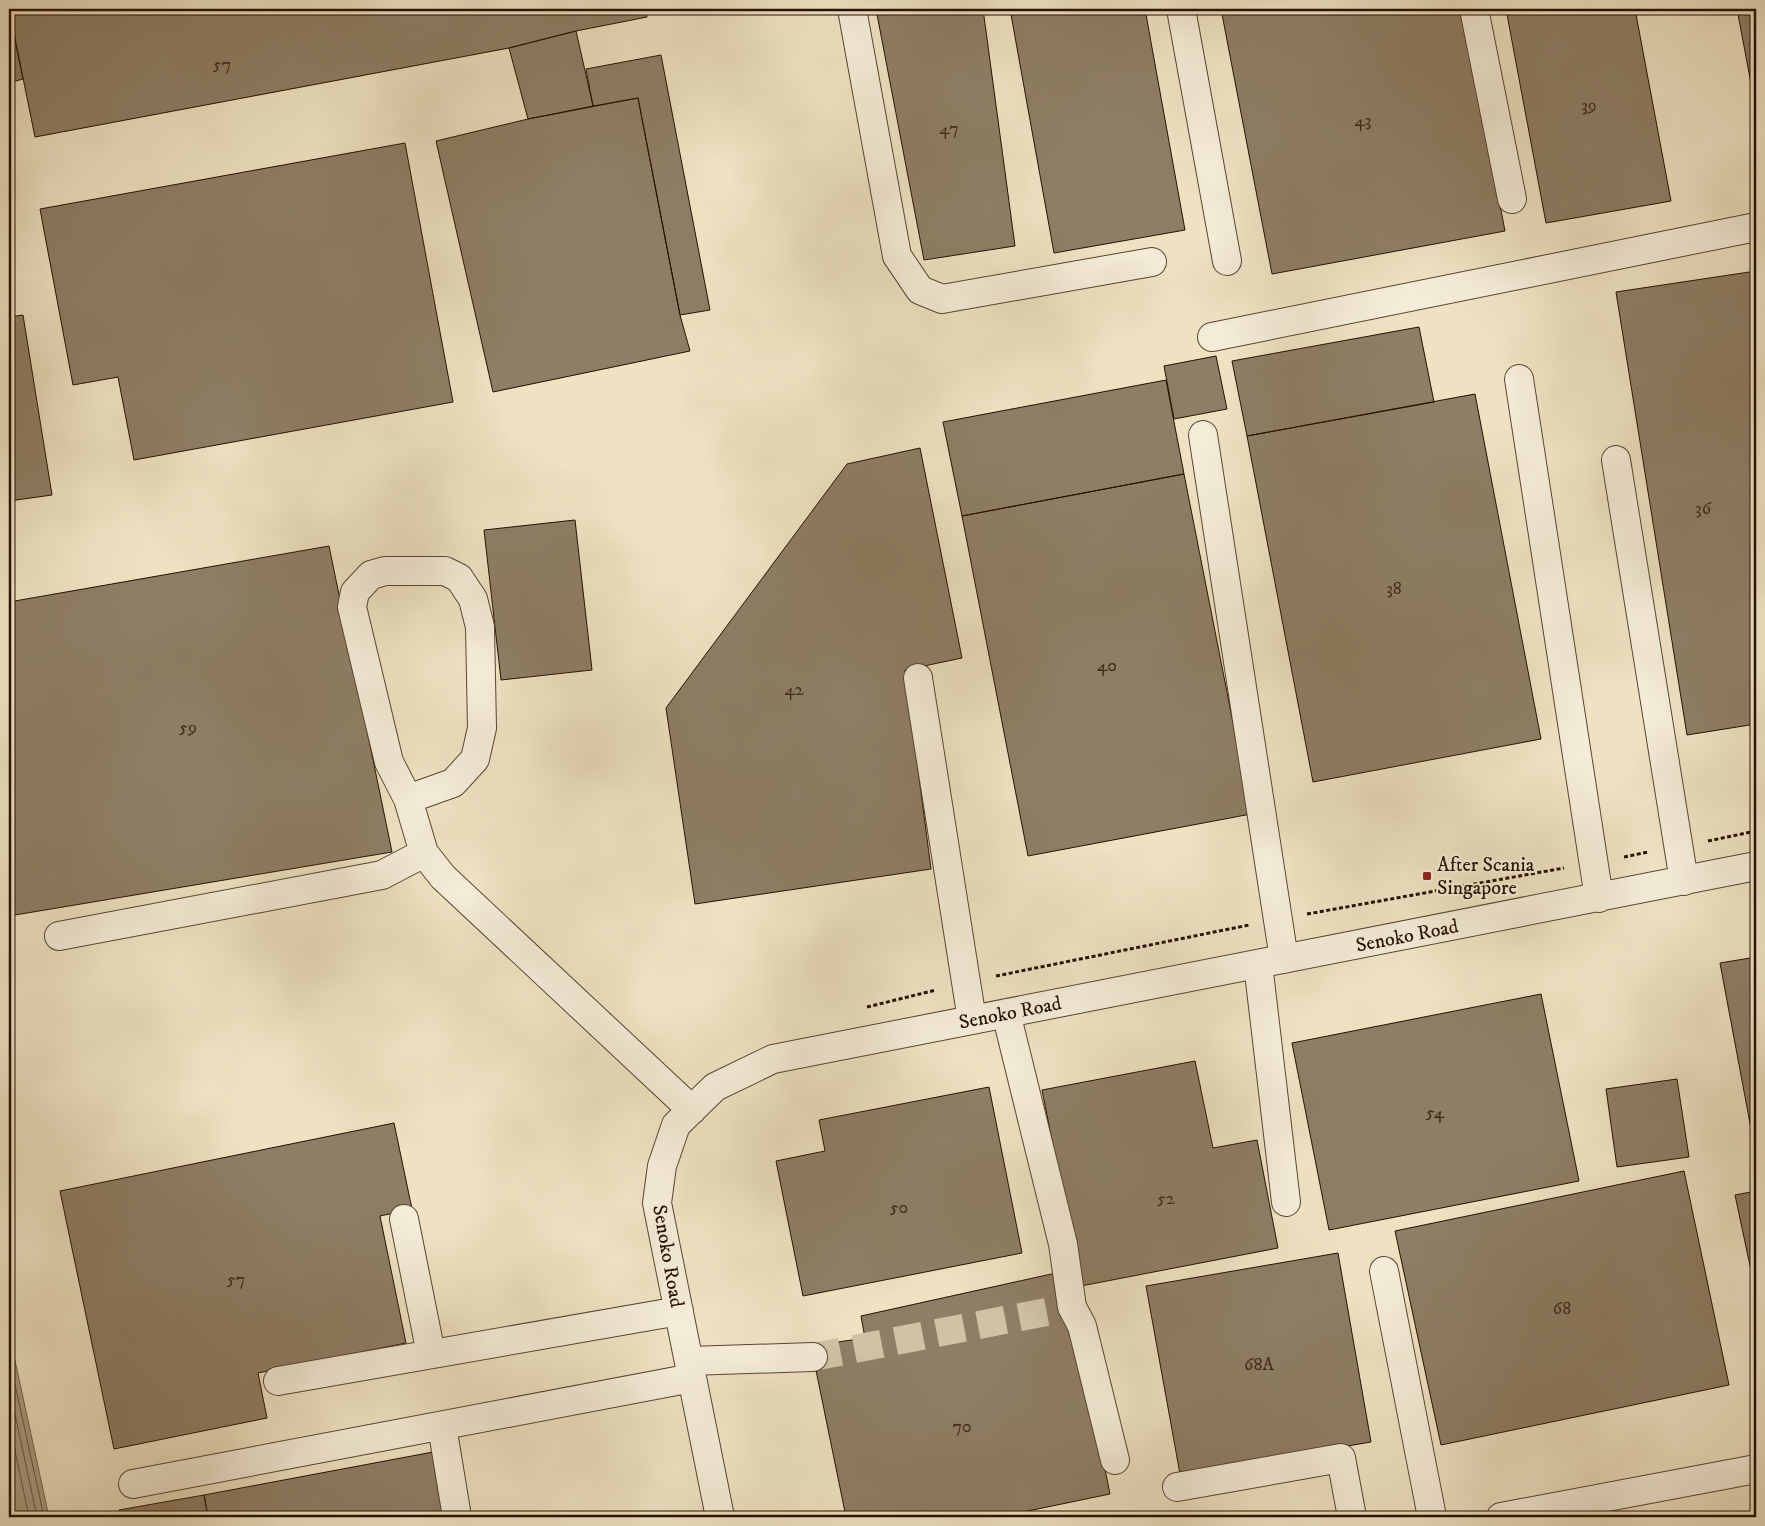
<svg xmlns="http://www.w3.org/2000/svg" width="1765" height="1526" font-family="'IM FELL DW Pica',serif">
<rect width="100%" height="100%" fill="#eee2c2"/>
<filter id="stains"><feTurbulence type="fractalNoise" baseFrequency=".004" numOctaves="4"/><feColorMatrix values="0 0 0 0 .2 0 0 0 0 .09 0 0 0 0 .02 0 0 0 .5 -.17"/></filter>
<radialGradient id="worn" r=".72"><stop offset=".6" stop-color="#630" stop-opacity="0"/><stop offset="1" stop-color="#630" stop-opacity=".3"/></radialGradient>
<!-- water -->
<path fill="#aa9b80" stroke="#75644d" d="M9 1333 49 1517H9Z"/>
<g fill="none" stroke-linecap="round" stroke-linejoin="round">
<!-- shore -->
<path stroke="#685640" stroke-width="1" d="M9 1357 44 1517
M9 1386 37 1517
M9 1422 29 1517"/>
</g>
<!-- building -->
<path fill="#8e7e65" stroke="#251100" d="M9 9H645L647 17 576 31 509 48 35 137Z
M876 9H983L1015 246 924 260Z
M1010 9H1145L1185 230 1054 253Z
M1221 9H1462L1505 231 1272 274Z
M1506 9H1635L1671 201 1546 223Z
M1737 9H1756V110Z
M13 30 23 79 9 83V31Z
M576 31 593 106 528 119 509 48Z
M661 55 710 310 680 315 638 98 593 106 586 69Z
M638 98 680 315 690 351 493 392 436 141 528 119Z
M405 143 453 402 134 460 118 377 73 385 40 209Z
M1756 271V724L1687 735 1616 292Z
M23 315 52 495 9 501V317Z
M1419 327 1434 402 1247 436 1232 361Z
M1216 356 1227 409 1174 419 1164 366Z
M1166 380 1184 474 962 516 943 422Z
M1475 394 1541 739 1313 782 1247 436Z
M920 448 962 658 905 670 931 869 695 904 666 708 847 464Z
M1184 474 1251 814 1028 856 962 516Z
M575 520 592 670 501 680 484 530Z
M329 546 392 852 9 916V602Z
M1756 957V1117L1749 1118 1720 963Z
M1541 994 1579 1181 1329 1230 1292 1043Z
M1195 1061 1213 1148 1257 1140 1278 1248 1081 1286 1042 1090Z
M1677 1079 1689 1157 1617 1167 1606 1089Z
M989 1087 1022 1253 803 1296 776 1161 825 1151 819 1120Z
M1756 1117V1156L1749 1118Z
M394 1123 412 1209 380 1216 406 1343 258 1373 267 1418 114 1449 60 1191Z
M1684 1171 1729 1385 1441 1445 1395 1231Z
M1756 1191V1294L1735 1195Z
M1338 1253 1371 1442 1180 1474 1146 1286Z
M1065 1271 1110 1494 999 1517H851L845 1512 811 1346 865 1338 861 1316Z
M433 1452 445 1517H208L204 1495Z
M204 1495 208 1517H121L119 1510Z"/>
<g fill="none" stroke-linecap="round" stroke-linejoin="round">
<!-- minor-tunnel -->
<path stroke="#d0c3a5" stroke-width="28" stroke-dasharray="28 14" stroke-linecap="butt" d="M813 1357 1072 1307"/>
<defs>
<path id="minor" d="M852 9 897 256 920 290 942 299 1152 262
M1181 9 1227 261
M1474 9 1512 199
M1212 337 1756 227
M1519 379 1599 898
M1203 435 1284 959
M1616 460 1684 881
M918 678 972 1020
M408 799 453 783 475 759 482 728 480 627 473 599 459 578 445 571H385L371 575 355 592 352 607 389 762 408 799 424 853 443 877 692 1110
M59 936 382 875 424 853
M1258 964 1286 1202
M1006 1013 1063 1244 1072 1307 1082 1326 1115 1460
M404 1219 431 1354
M1384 1271 1432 1517
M689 1361 813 1357
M278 1381 679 1311
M442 1426 457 1517
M133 1484 692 1378
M1177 1487 1341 1458 1352 1517
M720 1517 657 1203 662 1166 676 1125 715 1087 773 1059 1756 866
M1501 1517 1756 1469"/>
</defs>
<!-- minor casing -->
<use href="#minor" stroke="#574530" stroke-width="30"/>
<!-- path -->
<path stroke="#251100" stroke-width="3" stroke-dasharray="4 2.5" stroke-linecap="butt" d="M1708 841 1756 831
M1624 857 1648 852
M1307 914 1564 868
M996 976 1249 925
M867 1007 936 990"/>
<!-- minor -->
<use href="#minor" stroke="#f4ecd7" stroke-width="28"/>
</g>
<!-- markers -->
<rect fill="#8f2418" stroke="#f4ecd7" stroke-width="2" x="1422" y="871" width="10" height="10" rx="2.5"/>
<g text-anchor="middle" stroke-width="4" stroke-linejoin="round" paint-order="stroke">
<!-- number labels -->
<g font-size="18" fill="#3f2c19">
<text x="222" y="70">57</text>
<text x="1589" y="111">39</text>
<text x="1363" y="126">43</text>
<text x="949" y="134">47</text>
<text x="1703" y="514">36</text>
<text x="1394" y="594">38</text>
<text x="1107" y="671">40</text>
<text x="794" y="695">42</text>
<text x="188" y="733">59</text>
<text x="1435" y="1118">54</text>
<text x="1166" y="1204">52</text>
<text x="899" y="1213">50</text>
<text x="236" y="1285">57</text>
<text x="1562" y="1314">68</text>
<text x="1259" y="1370">68A</text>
<text x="962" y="1432">70</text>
</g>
<!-- poi labels -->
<g font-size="20" fill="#251100" stroke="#f4ecd7" text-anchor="start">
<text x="1437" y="871">After Scania<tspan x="1437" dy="23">Singapore</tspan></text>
</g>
<!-- street labels -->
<g font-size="20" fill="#251100" stroke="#f4ecd7">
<text transform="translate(1407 935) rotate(-11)" y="7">Senoko Road</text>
<text transform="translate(1010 1012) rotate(-11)" y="7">Senoko Road</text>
<text transform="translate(669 1256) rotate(80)" y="7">Senoko Road</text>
</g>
</g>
<!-- margin -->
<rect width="1765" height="1526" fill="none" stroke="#eee2c2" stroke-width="30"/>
<rect x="10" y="10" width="1745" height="1506" fill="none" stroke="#251100" stroke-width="2.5"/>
<rect x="15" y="15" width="1735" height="1496" fill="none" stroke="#251100"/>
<rect width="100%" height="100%" filter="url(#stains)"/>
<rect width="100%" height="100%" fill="url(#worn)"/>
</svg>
